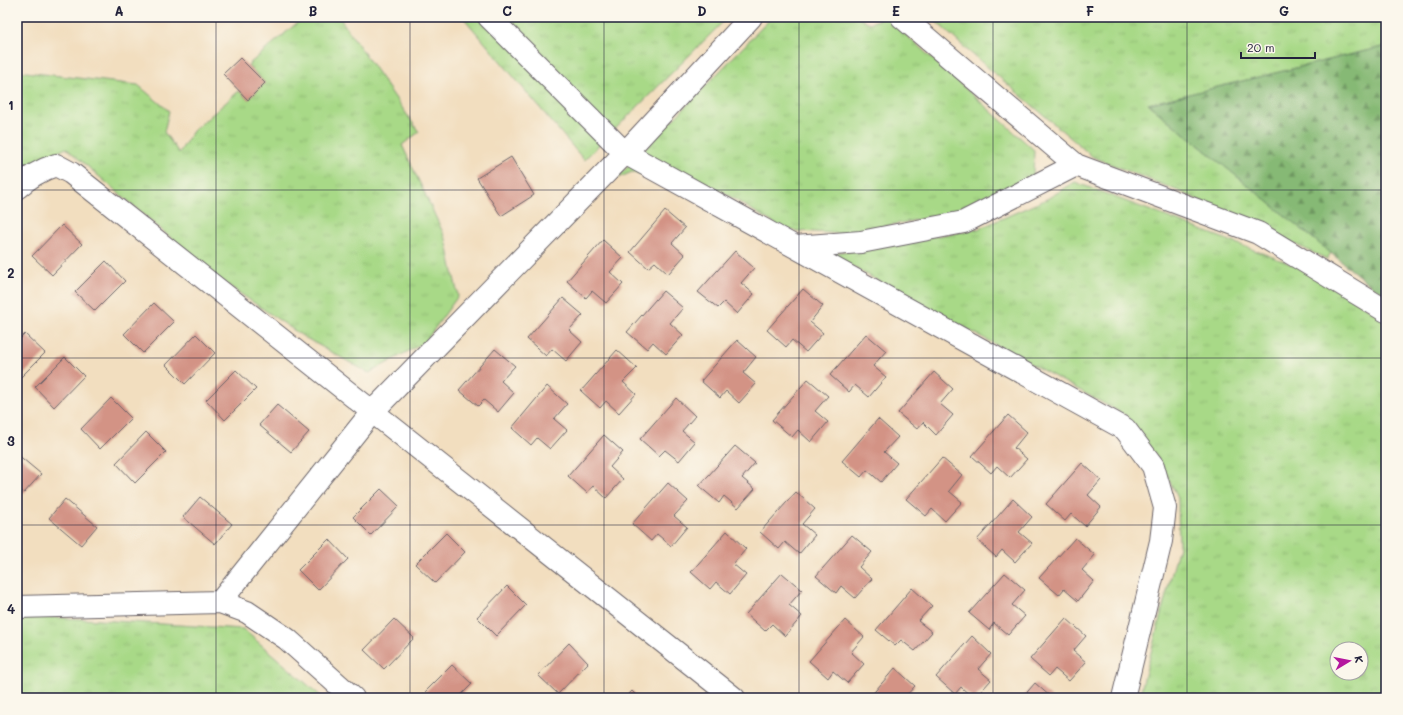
<svg xmlns="http://www.w3.org/2000/svg" width="1403" height="715" font-family="Mali,sans-serif">
<defs>
<pattern id="grass-tufts" width="24" height="20" patternUnits="userSpaceOnUse"><rect width="24" height="20" fill="#a8d987"/><path d="M3 7l-1-3M5 7V3M7 7l1-3M15 17l-1-3M17 17v-4M19 17l1-3" fill="none" stroke="#90ba75"/></pattern>
<pattern id="forest-firs" width="22" height="20" patternUnits="userSpaceOnUse"><rect width="22" height="20" fill="#86b974"/><path d="M5 1l3.5 6h-7zM16 11l3.5 6h-7z" fill="#6d9660"/></pattern>
</defs>
<rect width="100%" height="100%" fill="#fbf7ec"/>
<filter id="ink" filterUnits="userSpaceOnUse"><feTurbulence type="fractalNoise" baseFrequency=".025" numOctaves="2"/><feDisplacementMap in="SourceGraphic" scale="8" xChannelSelector="R" yChannelSelector="G"/><feConvolveMatrix kernelMatrix="1 2 1 2 8 2 1 2 1" color-interpolation-filters="sRGB"/></filter>
<filter id="wash" filterUnits="userSpaceOnUse"><feTurbulence type="fractalNoise" baseFrequency=".012" numOctaves="4" result="noise"/><feDisplacementMap in="SourceGraphic" scale="16" xChannelSelector="R" yChannelSelector="G"/><feGaussianBlur stdDeviation="0.9" result="paint"/><feColorMatrix in="noise" values="0 0 0 0 0 0 0 0 0 0 0 0 0 0 0 0 0 1.4 0 .05"/><feComposite in="paint" operator="in"/></filter>
<g filter="url(#wash)">
<rect width="100%" height="100%" fill="#f2debf"/>
<!-- grass -->
<path fill="url(#grass-tufts)" stroke="#657e61" fill-rule="evenodd" d="M304 17H339L419 132 402 145 446 239 458 296 425 342 369 373 304 337 219 279 66 148 17 173V71L138 85 169 111 164 132 179 153 193 131 239 91 248 100 265 83 248 65Z
M463 17H728L584 160Z
M772 17H856L870 23 886 17 1034 150 1033 177 957 212 845 234 785 230 721 191 632 172 616 179Z
M931 17H1386V46L1148 104 1331 253 1327 259 1181 192 1093 157 965 48Z
M1075 182 1296 266 1386 319V698H1139L1179 546 1178 498 1158 458 1127 416 829 254 978 229 1047 199ZM1337 649H1361V673H1337Z
M17 615 243 629 323 698H17Z"/>
<!-- forest -->
<path fill="url(#forest-firs)" stroke="#546e58" d="M1386 46V294L1375 289 1148 104Z"/>
<g id="blocks">
<!-- building -->
<path fill="#d39385" d="M240 58 265 83 248 100 223 74Z
M511 157 534 195 501 216 477 178Z
M665 211 685 228 672 243 685 255 668 274 655 262 648 268 630 252Z
M62 225 82 244 52 275 32 256Z
M603 240 623 258 610 272 623 284 606 303 592 291 586 298 567 281Z
M735 251 754 268 741 283 754 294 737 314 724 302 718 308 698 292Z
M106 261 125 281 95 311 75 292Z
M803 289 823 306 810 322 823 333 806 352 792 340 786 347 767 330Z
M663 291 683 308 670 323 683 335 666 354 653 342 647 349 627 332Z
M563 298 583 315 569 330 582 342 566 361 552 349 546 356 527 339Z
M154 303 174 322 143 353 124 334Z
M25 334 45 353 17 381V342Z
M196 334 215 353 185 384 166 365Z
M866 334 886 351 873 366 886 377 869 397 855 385 849 392 830 375Z
M737 340 756 357 743 373 756 384 739 403 726 391 720 398 701 381Z
M495 349 515 366 501 381 514 393 498 412 484 400 478 406 459 390Z
M617 350 637 368 623 382 636 394 619 413 606 401 600 408 581 391Z
M65 357 84 376 54 407 35 387Z
M236 370 256 389 225 420 206 400Z
M934 372 953 389 940 404 953 415 936 435 923 422 917 429 898 413Z
M808 379 828 396 815 411 828 422 811 442 798 430 792 437 772 420Z
M547 386 567 404 554 419 567 430 550 449 537 438 531 445 512 428Z
M111 398 131 418 100 449 81 429Z
M676 398 695 416 682 431 695 442 679 461 665 450 659 456 640 439Z
M277 405 309 432 291 452 259 425Z
M1008 415 1027 432 1014 448 1027 459 1010 478 997 466 991 473 972 456Z
M878 419 898 437 884 452 897 463 881 482 867 470 861 477 842 461Z
M146 432 166 452 135 483 116 463Z
M604 435 623 452 610 467 623 479 606 498 593 486 587 493 568 476Z
M735 446 755 463 742 478 755 489 738 508 724 496 719 503 699 486Z
M17 454 41 474 24 493 17 487Z
M942 458 962 475 949 491 962 502 945 521 932 509 926 516 906 499Z
M1082 463 1101 480 1088 495 1101 507 1085 526 1071 514 1065 521 1046 504Z
M668 483 688 501 674 516 687 527 671 546 657 534 651 541 632 524Z
M381 489 399 506 371 535 353 517Z
M796 492 815 509 802 524 815 535 799 554 785 542 779 549 760 532Z
M200 497 232 524 215 544 183 517Z
M65 499 97 526 81 545 49 518Z
M1013 499 1032 517 1019 532 1032 543 1015 562 1002 550 996 557 977 540Z
M727 531 746 549 733 564 746 575 730 594 716 582 710 589 691 572Z
M446 533 465 552 435 583 415 564Z
M852 535 872 552 859 567 872 579 855 598 841 586 836 593 816 576Z
M1075 538 1095 555 1082 570 1094 581 1078 601 1064 589 1059 595 1039 578Z
M329 539 348 559 318 590 298 570Z
M782 573 802 590 789 605 802 616 785 636 772 624 765 631 746 614Z
M1005 573 1025 590 1012 605 1025 616 1008 635 994 623 989 630 969 613Z
M507 586 526 605 496 636 477 617Z
M912 588 932 606 918 621 932 632 915 651 901 640 895 646 876 630Z
M1066 618 1086 636 1073 651 1086 662 1069 681 1055 669 1049 676 1030 659Z
M394 619 414 638 384 669 364 650Z
M845 620 864 637 851 652 864 664 847 683 833 671 828 678 809 661Z
M972 636 991 654 978 669 991 680 975 698H973L961 687 955 694 936 677Z
M569 643 588 663 558 694 538 675Z
M452 665 472 684 458 698H425L422 695Z
M895 668 915 686 904 698H869Z
M1035 683 1052 698H1022Z
M632 691 639 698H625Z"/>
</g>
</g>
<g filter="url(#ink)">
<use href="#blocks" fill-opacity="0" stroke="#6b6469" stroke-width="1"/>
<g fill="none" stroke-linecap="round" stroke-linejoin="round">
<defs>
<path id="minor" d="M489 17 625 153 1125 429 1153 466 1165 508 1161 541 1123 698
M902 17 1076 165 1258 233 1386 311
M17 188C29 177 40 170 56 165L71 173 734 698
M795 247 861 242 964 222 1076 165
M220 602 372 412 625 153 751 17
M17 607 220 602 247 612 287 639 353 698"/>
</defs>
<!-- minor casing -->
<use href="#minor" stroke="#6b6469" stroke-width="24"/>
<!-- minor -->
<use href="#minor" stroke="#fff" stroke-width="22"/>
</g>
</g>
<!-- grid -->
<path fill="none" stroke="#22223b" stroke-width="1" stroke-opacity="0.55" d="M216 17V698M410 17V698M604 17V698M799 17V698M993 17V698M1187 17V698M17 190H1386M17 358H1386M17 525H1386"/>
<!-- margin -->
<rect width="1403" height="715" fill="none" stroke="#fbf7ec" stroke-width="44"/>
<!-- north arrow -->
<g transform="translate(1349 661) rotate(80)"><circle r="19" fill="#fbf7ec" stroke="#a4a2a5"/>
<path d="M0-3L7 15L0 10L-7 15Z" fill="#b5179e"/>
<text y="-6" font-size="11" font-weight="bold" text-anchor="middle" fill="#22223b">K</text>
</g>
<!-- scale -->
<path d="M1241 52v6h74v-6" fill="none" stroke="#22223b" stroke-width="2"/>
<text x="1247" y="52" font-size="12" fill="#22223b" stroke="#fbf7ec" stroke-width="3" paint-order="stroke">20 m</text>
<rect x="22" y="22" width="1359" height="671" fill="none" stroke="#22223b" stroke-width="1.5"/>
<g font-size="13" text-anchor="middle" font-weight="bold" fill="#22223b">
<text x="119" y="16">A</text>
<text x="313" y="16">B</text>
<text x="507" y="16">C</text>
<text x="702" y="16">D</text>
<text x="896" y="16">E</text>
<text x="1090" y="16">F</text>
<text x="1284" y="16">G</text>
<text x="11" y="110">1</text>
<text x="11" y="278">2</text>
<text x="11" y="446">3</text>
<text x="11" y="614">4</text>
</g>
</svg>
